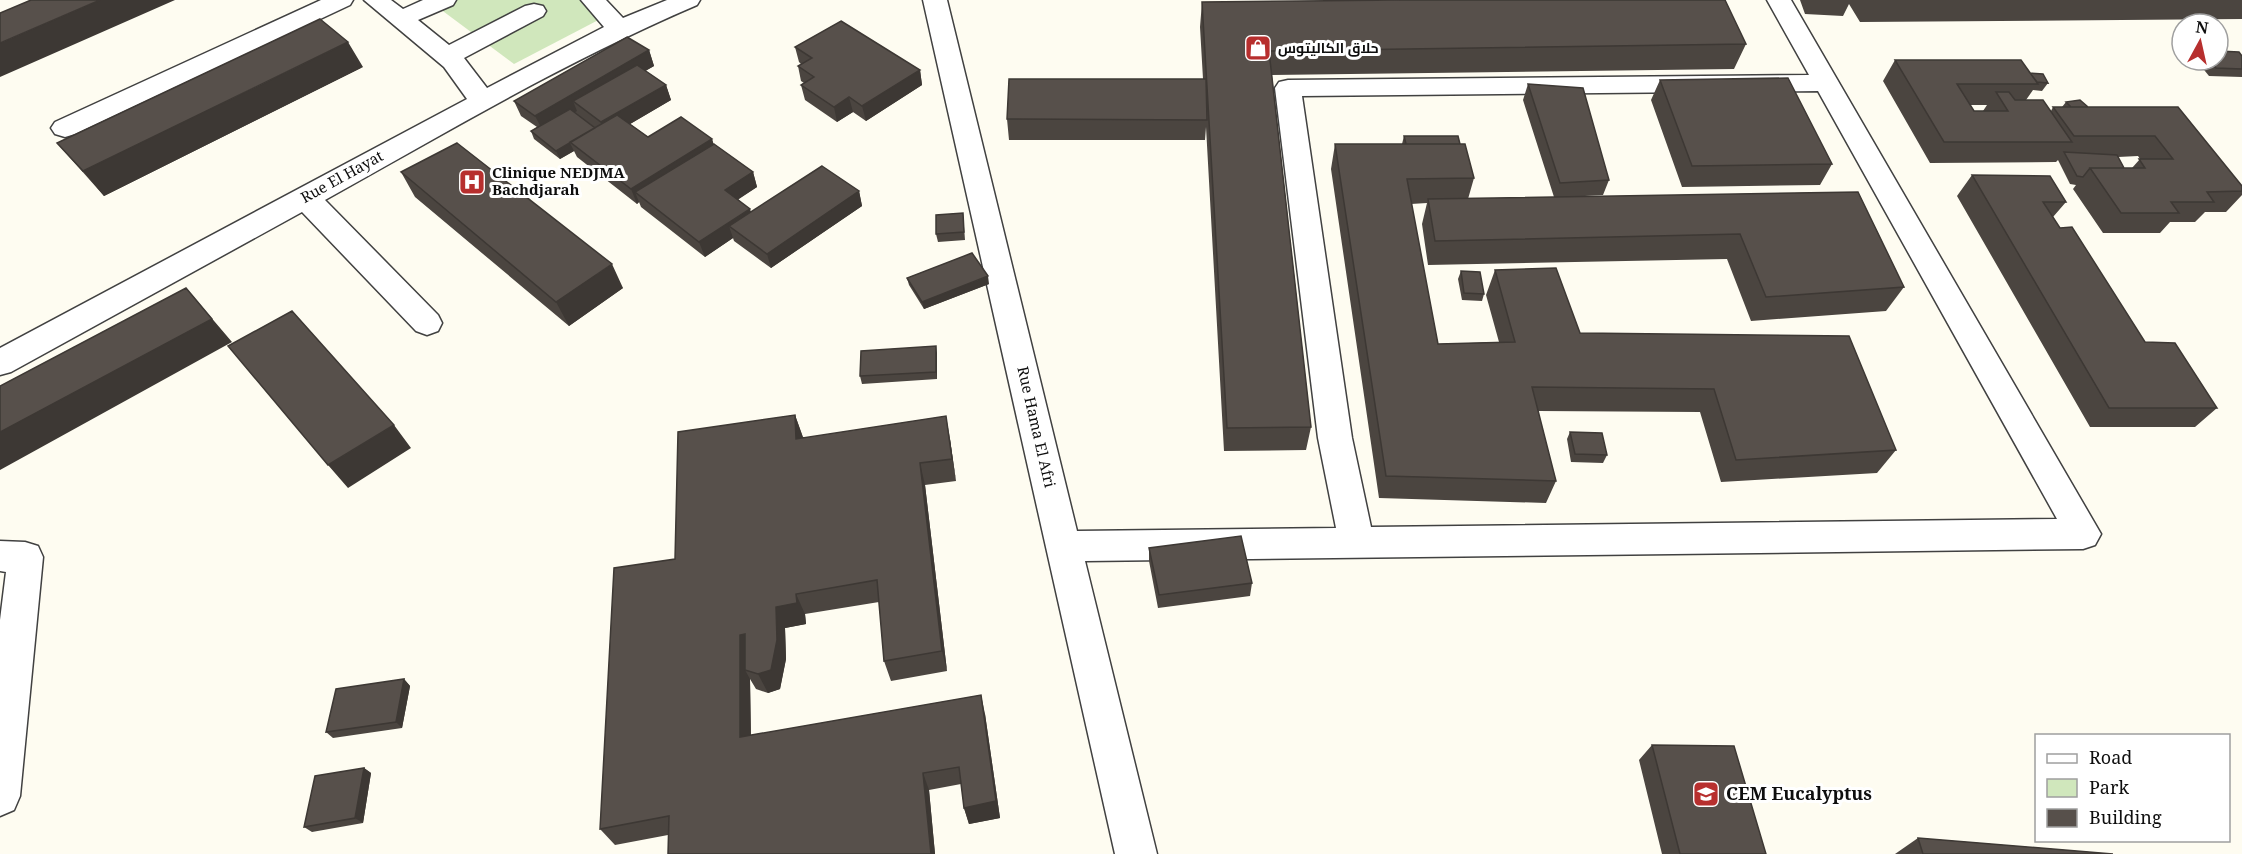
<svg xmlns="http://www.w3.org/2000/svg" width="2242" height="854" font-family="'Noto Serif',Cairo,serif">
<rect width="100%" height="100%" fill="#fefcf1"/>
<!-- green -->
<path fill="#d0e7bc" d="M428 0H586L608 15 514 64Z"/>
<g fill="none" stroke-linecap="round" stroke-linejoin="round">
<defs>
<path id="minor" d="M321 0H353L350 5 75 134 65 137 55 134 51 128 55 122Z
M364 0H391L403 9 423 0H456L453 5 418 20 449 45 525 6 534 4 543 6 546 11 543 16 464 58 487 88 604 27 581 0H606L623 18 667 0H700L697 5C568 60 447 132 325 200L438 315 442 323 438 331 427 335 416 331 302 212 11 372 0 375V348L467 99 444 67Z
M923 0H947L1077 531 1336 528 1318 438 1275 88 1279 82 1288 80 1809 75 1767 0H1791L2101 534 2095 545 2083 549 1085 561 1157 854H1115ZM1818 91 2057 519 1371 527 1352 438 1302 96Z
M0 541 25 542 38 546 43 557 20 796 14 810 0 816V620L6 572 0 571Z"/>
</defs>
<!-- minor casing -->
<use href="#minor" stroke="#414141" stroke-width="3"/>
<!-- minor -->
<use href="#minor" fill="#fff" fill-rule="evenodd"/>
</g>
<!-- wall -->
<path fill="#4b4540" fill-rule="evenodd" d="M1800 0H2242V19L1860 22 1849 4 1843 16 1805 14Z
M1202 2 1746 44 1734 69 1272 75 1311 427 1306 450 1224 451 1206 127 1205 140H1009L1007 119 1203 79 1200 27Z
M795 47 920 70 922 85 866 121 853 112 837 122 805 100 801 85 804 83 801 81 798 66 801 64 799 62Z
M649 50 654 66 645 71 666 85 671 100 630 124 648 137 712 139 713 144 753 172 757 187 738 199 751 212 859 191 862 206 771 268 734 241 733 238 705 257 641 207 639 202 637 204 577 157 574 151 560 159 534 139 531 131 537 127 521 116 514 101Z
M2242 56V77L2209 76 2196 60H2218Z
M1895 60 2030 73 2048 83 2042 91 2033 90 2026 100 2051 111 2053 107H2062L2066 102 2088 107H2178L2242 186V195L2226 212H2205L2195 222H2170L2160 233H2103L2073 189 2076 185 2070 184 2058 160 2056 162 1930 163 1883 81ZM1970 105H1987L1983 111H1974ZM2138 156 2140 159 2132 168H2124L2118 157Z
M363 67 104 196 57 143Z
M1660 80 1832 164 1820 185 1682 187 1651 100Z
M1528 84 1609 180 1603 195 1567 197 1858 192 1904 287 1886 311 1751 321 1727 259 1428 265 1422 224 1427 203 1411 204 1438 344 1499 342 1486 295 1495 270 1580 333 1896 450 1877 473 1721 482 1700 412 1538 411 1556 481 1546 503 1379 498 1331 169 1335 144H1402L1404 136 1460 144 1474 178 1468 199 1554 197 1523 100Z
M401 172 623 288 569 326 415 197Z
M1972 175 2066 202 2053 217 2060 228 2145 342 2217 408 2195 427H2090L1957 196Z
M963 213 965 240 938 242 936 234Z
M1461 271 1484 294 1482 301 1462 300 1458 279Z
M907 278 989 284 924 309 909 285Z
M937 353V379L862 384 860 376Z
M795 415 803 437 950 439 956 481 925 485 947 671 891 681 884 661 879 602 805 614 806 624 785 628 786 659 780 689 768 693 756 689 750 679 751 735 985 714 1000 818 969 824 964 808 961 784 929 790 935 854H668V835L615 845 600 829Z
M1570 432 1607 455 1603 463 1571 462 1567 439Z
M1149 548 1252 583 1250 596 1158 608 1149 561Z
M404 679 410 686 402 728 333 738 326 732Z
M1652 745 1766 854H1662L1639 760Z
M364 768 371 773 363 823 312 832 304 827Z
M1918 838 2113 854H1895Z"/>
<!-- shaded-wall -->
<path fill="#3d3834" d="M100 0H175L0 77V43Z
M348 42 363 67 104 196 83 171Z
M649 50 654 66 582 108 573 101 577 111 543 131 535 116Z
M920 70 922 85 866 121 862 106Z
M666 85 671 100 608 137 601 122Z
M849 97 853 112 837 122 834 107Z
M712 139 717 154 635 192 639 202 637 204 631 189Z
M570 143 574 151 560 159 556 151Z
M753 172 757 187 730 205 725 190Z
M859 191 862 206 771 268 767 254Z
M750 209 755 224 729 226 733 238 705 257 699 242Z
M612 264 623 288 569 326 556 302Z
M988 276 989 284 924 309 922 302Z
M186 288 232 342 0 470V432Z
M936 346 937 353V379L936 372Z
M795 415 803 438 796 439Z
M946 416 950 439 956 481 952 459Z
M394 425 411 448 348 488 328 465Z
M920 463 925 485 947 671 942 651Z
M796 594 805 614 806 624 785 628 786 659 780 689 768 693 758 674 776 607Z
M745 634V670L750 679 751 755 740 737V635Z
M404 679 410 686 402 728 396 722Z
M981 695 985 714 1000 818 969 824 964 808Z
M364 768 371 773 363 823 355 818Z
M923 773 929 790 935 854H931Z"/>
<!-- building -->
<path fill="#57504b" stroke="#3d3834" stroke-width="1.5" d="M31 0H100L0 43V13Z
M1402 0H1725L1746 44 1269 51 1311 427 1227 428 1202 2Z
M320 19 348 42 83 171 57 143Z
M841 21 920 70 862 106 849 97 834 107 801 85 814 77 798 66 812 58 795 47Z
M627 37 649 50 535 116 514 101Z
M2218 51 2239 52 2242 56V69L2216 68 2209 60H2218Z
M1895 60H2021L2038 84H1957L1974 111H2008L1996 92H2009L2015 100H2043L2072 142H1944Z
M637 65 666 85 601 122 573 101Z
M2030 73 2043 74 2048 83 2037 82Z
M1788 78 1832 164 1692 166 1660 80Z
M1009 79H1206L1207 120 1007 119Z
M1528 84 1583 88 1609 180 1560 183Z
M2080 100 2088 107H2071L2066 102Z
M2053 107H2178L2242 186V191L2207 192 2214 202H2171L2179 213H2121L2090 168H2145L2139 159H2173L2155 136H2074Z
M570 109 595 128 556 151 531 131Z
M617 115 648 137 681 117 712 139 631 189 570 142Z
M1404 136H1458L1460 144H1406Z
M457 143 612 264 556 302 401 172Z
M714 144 753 172 725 190 750 209 699 242 635 192Z
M1335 144H1465L1474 178 1407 179 1438 344 1515 342 1495 270 1556 268 1580 333 1849 336 1896 450 1736 460 1714 389 1532 387 1556 481 1386 476Z
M2064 152 2117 155 2124 168H2090L2083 177 2077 176Z
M822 166 859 191 767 254 729 226Z
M1972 175 2050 176 2066 202H2043L2060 228 2072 227 2145 342 2175 343 2217 408H2109Z
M1858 192 1904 287 1766 297 1740 234 1435 241 1428 199Z
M963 213 964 232 936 234V215Z
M972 253 988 276 922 302 907 278Z
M1461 271 1480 272 1484 294 1464 293Z
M186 288 212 319 0 432V386Z
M292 311 394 425 328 465 228 346Z
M936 346V372L860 376 861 351Z
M795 415 796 439 946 416 952 459 920 463 942 651 884 661 877 580 796 594 797 603 776 607 777 640 771 670 758 674 745 670V634L740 635V737L981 695 996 801 964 808 959 767 923 773 931 854H668L669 816 600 829 614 568 675 559 678 432Z
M1570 432 1602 433 1607 455 1575 454Z
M1241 536 1252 583 1159 595 1149 548Z
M404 679 396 722 326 732 336 689Z
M1652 745 1734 746 1766 854H1680Z
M364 768 355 818 304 827 315 776Z
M1918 838 2113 854H1923Z"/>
<!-- icons -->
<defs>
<symbol id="shop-square" viewBox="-11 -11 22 22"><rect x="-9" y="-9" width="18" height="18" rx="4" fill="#b72f2e" stroke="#fff"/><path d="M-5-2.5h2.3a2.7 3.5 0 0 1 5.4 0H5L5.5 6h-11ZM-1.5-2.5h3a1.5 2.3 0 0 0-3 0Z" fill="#fff"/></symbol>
<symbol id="hospital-square" viewBox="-11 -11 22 22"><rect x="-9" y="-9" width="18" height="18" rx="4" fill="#b72f2e" stroke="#fff"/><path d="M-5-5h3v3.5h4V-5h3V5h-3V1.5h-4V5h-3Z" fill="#fff"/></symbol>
<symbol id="school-square" viewBox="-11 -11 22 22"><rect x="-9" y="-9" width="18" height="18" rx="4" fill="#b72f2e" stroke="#fff"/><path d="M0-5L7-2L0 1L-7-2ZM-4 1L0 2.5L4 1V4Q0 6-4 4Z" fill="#fff"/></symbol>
</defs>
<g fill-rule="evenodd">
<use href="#shop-square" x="1243" y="33" width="30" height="30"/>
<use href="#hospital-square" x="457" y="167" width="30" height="30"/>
<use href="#school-square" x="1691" y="779" width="30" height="30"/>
</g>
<g text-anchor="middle" stroke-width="6" stroke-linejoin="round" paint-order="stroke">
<!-- far-poi labels -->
<g font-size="14" font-weight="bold" fill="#0e0e0e" stroke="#fff" text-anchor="start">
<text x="1278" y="53">حلاق الكاليتوس</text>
</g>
<!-- poi labels -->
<g font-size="15" font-weight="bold" fill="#0e0e0e" stroke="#fff" text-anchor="start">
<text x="492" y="178">Clinique NEDJMA<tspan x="492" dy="17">Bachdjarah</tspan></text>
</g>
<!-- street labels -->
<g font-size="15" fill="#0e0e0e" stroke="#fff">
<text transform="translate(342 177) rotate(-29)" y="5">Rue El Hayat</text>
<text transform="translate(1036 427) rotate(77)" y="5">Rue Hama El Afri</text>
</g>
<!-- near-poi labels -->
<g font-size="18" font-weight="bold" fill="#0e0e0e" stroke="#fff" text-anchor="start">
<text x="1726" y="800">CEM Eucalyptus</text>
</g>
</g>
<!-- legend -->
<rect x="2035" y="734" width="195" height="108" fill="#ffffff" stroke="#9f9f9f" stroke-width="1.5"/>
<rect x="2047" y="754" width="30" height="9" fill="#ffffff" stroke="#9f9f9f" stroke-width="1.5"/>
<text x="2089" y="764" font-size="18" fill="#0e0e0e">Road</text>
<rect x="2047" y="779" width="30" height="18" fill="#d0e7bc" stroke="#9f9f9f" stroke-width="1.5"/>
<text x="2089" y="794" font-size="18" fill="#0e0e0e">Park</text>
<rect x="2047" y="809" width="30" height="18" fill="#57504b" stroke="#9f9f9f" stroke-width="1.5"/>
<text x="2089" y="824" font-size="18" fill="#0e0e0e">Building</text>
<!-- north arrow -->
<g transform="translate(2200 42) rotate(8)"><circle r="28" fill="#ffffff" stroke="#9f9f9f" stroke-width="1.5"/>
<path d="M0-4.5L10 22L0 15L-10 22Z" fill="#b72f2e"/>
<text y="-9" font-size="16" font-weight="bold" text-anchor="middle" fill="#0e0e0e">N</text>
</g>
</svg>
